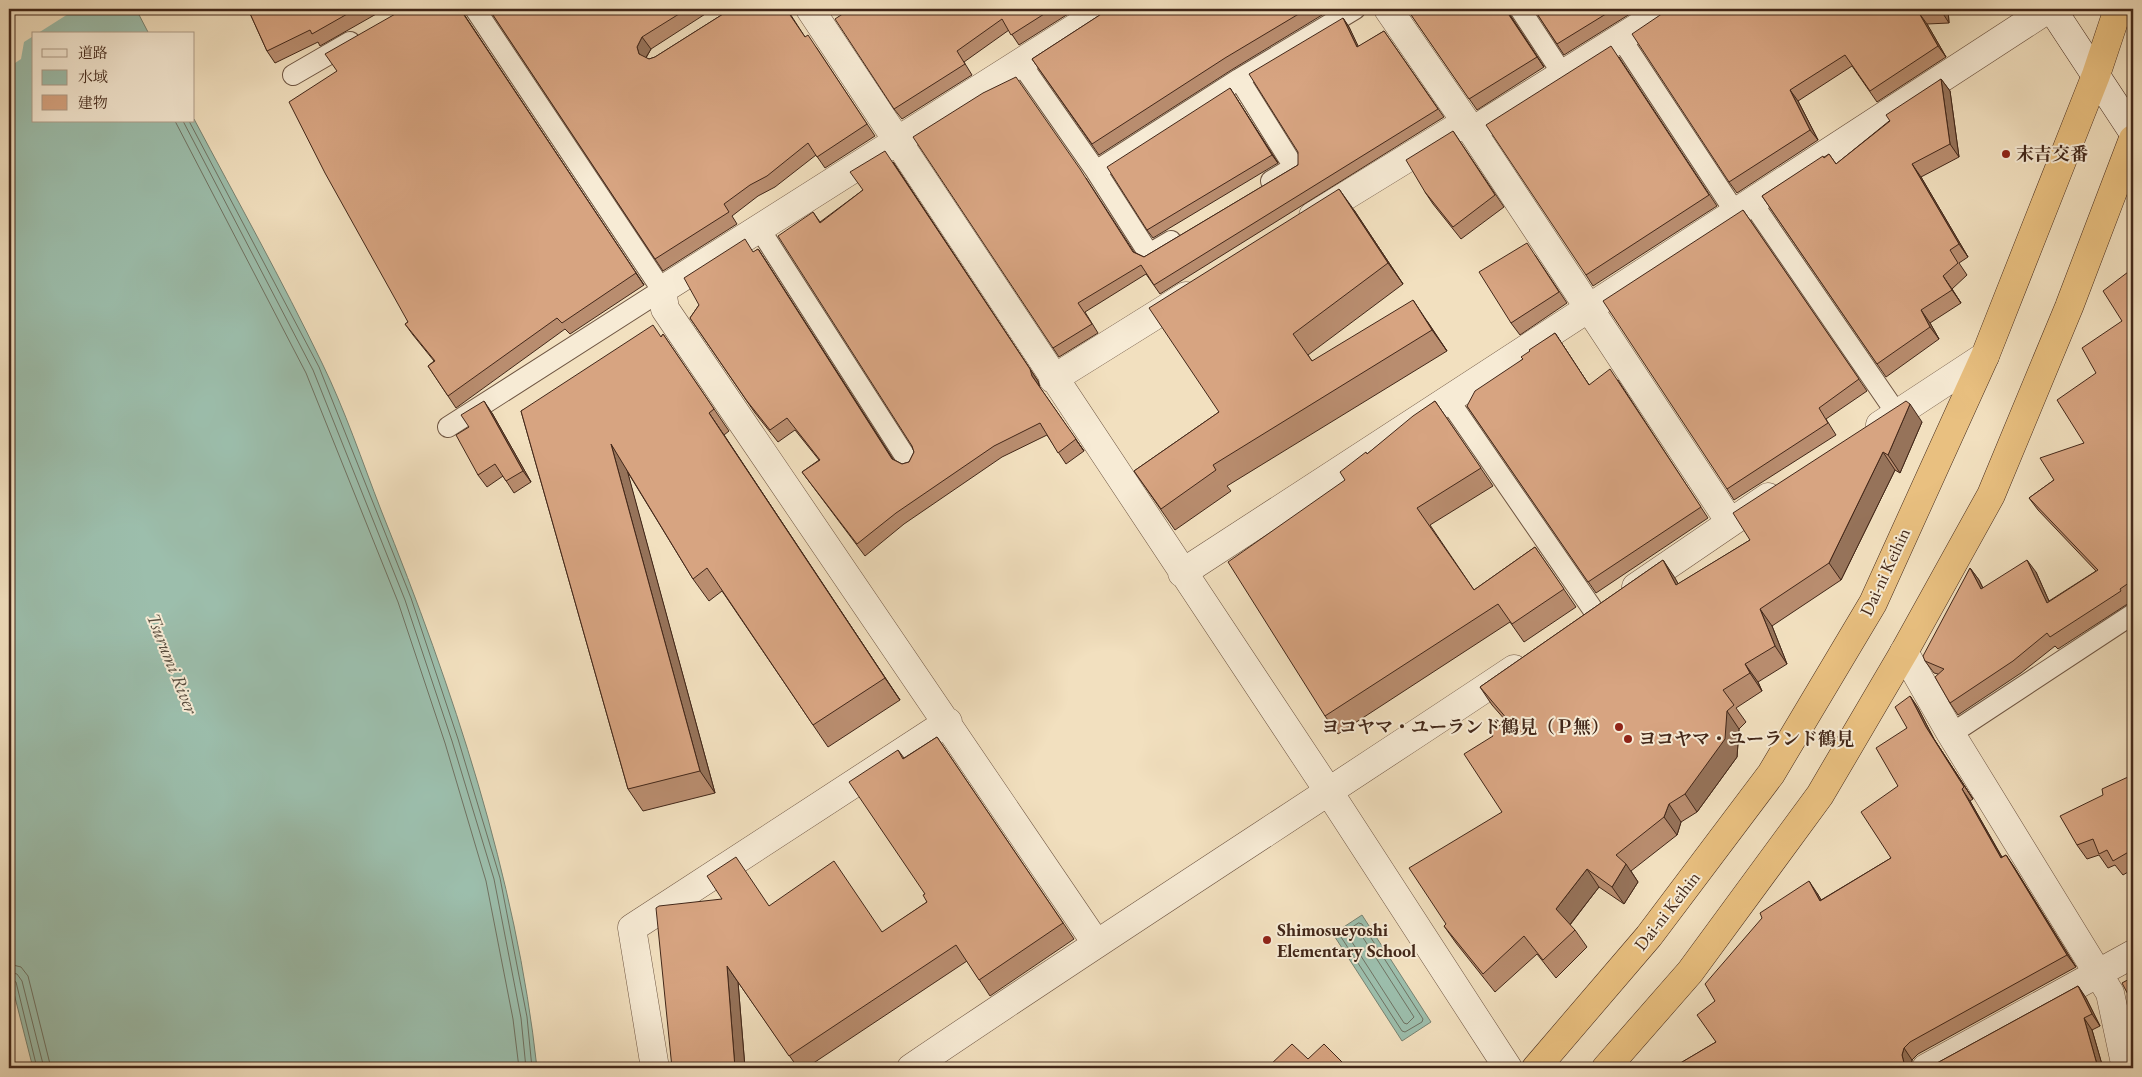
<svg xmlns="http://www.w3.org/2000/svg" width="2142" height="1077" font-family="'EB Garamond','Noto Serif JP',serif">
<rect width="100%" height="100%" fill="#f2e0bf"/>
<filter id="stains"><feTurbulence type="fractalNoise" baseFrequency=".004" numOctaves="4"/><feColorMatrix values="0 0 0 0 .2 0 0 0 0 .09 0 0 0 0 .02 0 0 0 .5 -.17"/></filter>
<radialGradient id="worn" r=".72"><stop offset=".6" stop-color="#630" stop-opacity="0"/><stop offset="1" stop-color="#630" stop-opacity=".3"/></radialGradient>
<!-- water -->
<path fill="#9cbeac" stroke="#788271" d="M9 9H136L149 34H34V121H194V119C237 200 282 280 322 363 345 410 362 461 381 510 453 689 516 876 537 1068H33L9 974Z
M1362 915 1431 1022 1402 1041 1333 934Z"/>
<!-- pier -->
<path fill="#f2e0bf" d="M9 9H76L24 42 21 59 9 67Z"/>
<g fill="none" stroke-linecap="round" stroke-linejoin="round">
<!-- shore -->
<path stroke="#6f7262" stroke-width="1" d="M175 121 306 373 398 602 445 743 486 881 513 1019 519 1068
M183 121 313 370 405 600 452 741 494 879 521 1018 526 1068
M189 121 319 367 411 598 458 739 500 878 527 1017 532 1068
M1359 923 1362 924 1423 1019 1422 1022 1405 1032 1402 1031 1341 937 1342 934Z
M1357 932 1360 933 1414 1017 1407 1024 1404 1023 1350 939Z
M9 964 21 967 28 976 51 1068
M9 972 17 974 22 981 44 1068
M9 978 16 982 37 1068"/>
<defs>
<path id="lane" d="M1520 9 1562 73
M1620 37 1735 212
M1020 62 1096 171 1149 254 1171 241
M293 75 350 42
M1239 79 1294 167 1271 181
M1096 171 1239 79 1355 9
M1751 201 1897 414
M759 228 910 464
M1448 399 1596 614
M448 427 662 290 475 9
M1951 734 2133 614"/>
<path id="street" d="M810 9 1329 792 1508 1068
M1388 9 1466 122 1730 522
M1472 131 1667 9
M1313 216 1466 122
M1053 379 1186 296
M1880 425 1985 356
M1182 573 2048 9
M1636 587 1768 497
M1904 652 1951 734 2110 993 2126 1068
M1096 943 665 309 662 290 1105 9
M655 1068 632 928 948 722
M911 1068C1110 933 1313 803 1514 669
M1926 1068 2133 954"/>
<path id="secondary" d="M2052 9 2133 132"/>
<path id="highway" d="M1536 1068 1649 936 1771 774 1873 603 1985 356 2096 75 2118 9
M1606 1068 1690 972 1820 795 1904 652 1991 495 2069 307 2133 139"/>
</defs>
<!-- lane casing -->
<use href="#lane" stroke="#6e5542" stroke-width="22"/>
<!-- street casing -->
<use href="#street" stroke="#6e5542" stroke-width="29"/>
<!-- secondary casing -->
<use href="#secondary" stroke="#422719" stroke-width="29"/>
<!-- highway casing -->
<use href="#highway" stroke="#422719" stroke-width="29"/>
<!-- lane -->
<use href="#lane" stroke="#f7ebd5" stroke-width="20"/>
<!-- street -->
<use href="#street" stroke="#f7ebd5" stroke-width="28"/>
<!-- secondary -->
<use href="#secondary" stroke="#f7ebd5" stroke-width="28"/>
<!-- highway -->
<use href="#highway" stroke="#e9c080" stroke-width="28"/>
</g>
<!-- wall -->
<path fill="#b98d6f" stroke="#422719" d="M248 9H385L320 46 318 42 275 63 267 51Z
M489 9H713L651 49 646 58 649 59 655 57 731 9H787L805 37 816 47 875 136 825 168 816 155 775 187 758 196 732 216 737 224 663 271Z
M850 9H1076L1019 45 1009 30 964 62 972 75 902 119 894 109Z
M1109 9H1332L1233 69 1099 155 1032 59 1106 11Z
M1534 9H1638L1564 55Z
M1669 9H1948L1949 23 1927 24 1946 57 1877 102 1852 66 1798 101 1818 140 1737 193 1729 182Z
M1410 13 1510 15 1544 67 1477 110Z
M465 16 644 285 570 334 565 329 456 408 428 366 434 361 413 335 405 324 408 322 337 71Z
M1343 18 1349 27 1358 47 1384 31 1444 117 1160 294 1146 274 1085 312 1098 333 1059 357 1053 348 1086 178 1134 252 1144 257 1298 165Z
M1619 57 1717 206 1593 286 1586 275Z
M1941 79 1950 91 1959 157 1921 177 1968 257 1959 263 1967 275 1952 289 1961 303 1930 323 1939 339 1886 377 1762 196 1829 154 1836 164Z
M1235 96 1278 163 1153 238 1147 230Z
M1453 131 1504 207 1461 239 1433 204 1425 192Z
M893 162 1038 381 1040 388 1084 451 1066 464 1047 435 1002 457 904 524 865 556 802 472 819 460 795 430 778 442 755 413 690 318 699 305 754 252 758 249 893 459 902 464 909 462 914 452 912 446 813 212 820 222 863 190Z
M1354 210 1403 284 1308 355 1312 361 1427 321 1447 351 1227 486 1231 491 1175 530 1134 471 1219 412Z
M1743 210 1867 391 1826 419 1836 435 1734 500 1727 489Z
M1535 255 1567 303 1520 335 1511 323Z
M2133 269V598L2129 601V603L2058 649 2055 646 2021 673 1958 715 1950 703 1938 674 1934 673 1925 661 1970 568 1979 580 1983 588 2036 572 2049 601 2096 571 2038 510 2029 498 2054 480 2084 443 2096 373 2122 321Z
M1555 333 1589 385 1618 380 1708 518 1596 593 1467 406 1523 359 1530 351Z
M663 334 729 431 724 435 900 700 828 747 722 591 709 601 693 579 627 471 715 793 643 811 628 789 521 411 661 337Z
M1435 401 1493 486 1430 525 1474 590 1535 547 1576 607 1524 642 1510 622 1338 734 1325 716 1345 480 1367 454Z
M492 413 531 482 514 493 503 476 487 487 478 475 469 427Z
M1922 422 1900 473 1895 470 1841 580 1772 626 1787 664 1758 682 1762 691 1736 708 1746 722 1739 729 1737 757 1697 812 1681 822 1677 835 1631 871 1638 882 1624 904 1599 887 1570 925 1575 930 1587 947 1556 978 1537 954 1495 992 1456 943 1444 926 1446 924 1502 812 1493 736 1506 721 1492 705 1480 687 1663 560 1678 584 1750 540Z
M1910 696 1918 708 1934 739 1973 799 1970 801 2002 857 2006 855 2014 867 2076 967 1918 1054 1912 1060 1911 1068H1672L1716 1042 1715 1001 1817 893 1821 900 1891 858 1898 786 1907 728Z
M937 737 1074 939 990 996 967 961 806 1068H798L738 982 745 1068H672L769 906 883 932 927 902 925 894 898 750 904 758Z
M2133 785V869L2123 875 2115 865 2108 868 2099 855 2087 859 2077 845Z
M2078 986 2086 998 2100 1026 2092 1030 2103 1068H1928Z"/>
<!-- shaded-wall -->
<path fill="#96735a" stroke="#422719" d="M460 9H465V16L644 285Z
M1505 9H1510V15L1544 67Z
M1941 9H1948L1949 23 1942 12Z
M1919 13 1927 24 1946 57 1938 46Z
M1343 18 1349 27 1363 56 1357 47Z
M642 37 651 49 645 59 639 54 637 47Z
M1941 79 1950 91 1959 157 1950 144Z
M1230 88 1235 96 1278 163 1272 155Z
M1790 90 1798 101 1818 140 1810 130Z
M893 162 1038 381 1040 388 1084 451 1032 376Z
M1912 164 1921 177 1968 257 1959 244Z
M1339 189 1354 210 1403 284 1388 263Z
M758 249 766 261 900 470 892 459Z
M1943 276 1952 289 1961 303 1952 290Z
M1413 300 1447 351 1432 330Z
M1921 310 1930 323 1939 339 1930 327Z
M1555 333 1562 344 1596 397 1589 385Z
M484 401 492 413 531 482 523 471Z
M1910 404 1922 422 1900 473 1888 455Z
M709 413 724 435 900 700 885 678Z
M611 444 626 466 715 793 700 771Z
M1883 452 1895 470 1841 580 1829 563Z
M1663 560 1675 578 1689 603 1676 585Z
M2027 560 2036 572 2055 615 2047 603Z
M1970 568 1979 580 1989 601 1981 589Z
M1760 609 1772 626 1787 664 1775 646Z
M1745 664 1758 682 1762 691 1750 673Z
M1910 696 1918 708 1934 739 1973 799 1926 727Z
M1727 711 1739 729 1737 757 1697 812 1685 794Z
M1962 789 1970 801 2009 870 2001 858Z
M1669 804 1681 822 1677 835 1664 817Z
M2006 855 2014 867 2076 967 2067 955Z
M1626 864 1638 882 1624 904 1612 887Z
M1587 869 1599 887 1568 927 1556 909Z
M1809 881 1817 893 1829 913 1820 901Z
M727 966 738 982 745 1068H735Z
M2078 986 2086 998 2100 1026 2092 1014Z
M2084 1018 2092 1030 2103 1068H2098Z
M1904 1048 1912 1060 1911 1068H1907L1904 1063 1902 1055Z"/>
<!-- building -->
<path fill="#d7a481" stroke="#422719" d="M248 9H356L312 34 310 30 267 51Z
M404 9H460L636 273 562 323 557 318 448 396 428 366 435 361 405 324 408 322 325 173 289 102 337 71 325 54Z
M489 9H687L642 37 637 47 639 54 649 59 655 57 731 9H786L805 37 808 35 867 124 817 157 808 143 767 176 750 185 724 204 729 212 655 259Z
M850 9H1052L1011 35 1002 19 957 51 965 64 894 109 835 19Z
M1109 9H1307L1225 58 1092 144 1032 59 1106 11Z
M1407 9H1505L1537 57 1469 99Z
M1534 9H1614L1557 44Z
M1669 9H1941L1942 12 1919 13 1938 46 1870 91 1845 55 1790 90 1810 130 1729 182 1632 34Z
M1343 18 1357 47 1384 31 1438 109 1154 285 1141 265 1078 303 1092 324 1053 348 913 137 983 93 1016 77 1080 169 1133 252 1144 257 1298 165V152L1249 74Z
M1611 46 1709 195 1586 275 1486 125Z
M1941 79 1950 144 1912 164 1959 244 1950 250 1958 263 1943 276 1952 290 1921 310 1930 327 1877 364 1762 196 1823 156 1824 158 1829 154 1836 164 1890 121 1886 115Z
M1230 88 1272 155 1147 230 1107 167Z
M1453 131 1495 195 1453 227 1425 192 1406 160Z
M885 151 1030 369 1032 376 1076 439 1058 453 1040 423 994 446 896 513 857 544 802 472 820 460 787 418 770 430 747 401 690 318 699 305 684 278 745 239 753 252 758 249 892 459 902 464 909 462 914 452 912 446 778 236 813 212 820 223 863 190 850 172Z
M1339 189 1388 263 1293 334 1312 361 1413 300 1432 330 1213 465 1216 470 1161 509 1134 471 1219 412 1149 308Z
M1743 210 1859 379 1819 408 1828 423 1727 489 1603 301Z
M1527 243 1559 292 1511 323 1479 272Z
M2132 269H2133V580L2120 589 2121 591 2050 637 2047 633 2013 661 1950 703 1935 677 1944 669 1925 661 1923 656 1970 568 1981 589 2027 560 2047 603 2098 570 2029 498 2054 480 2040 458 2084 443 2057 400 2096 373 2082 348 2122 321 2103 291Z
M653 325 661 337 663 334 714 409 709 413 885 678 813 725 707 568 693 579 611 444 700 771 628 789 521 411Z
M1555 333 1589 385 1610 369 1701 507 1588 582 1467 406 1475 391 1523 359 1521 357 1530 351 1529 350Z
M484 401 523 471 506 481 495 464 478 475 456 435 469 427 461 415Z
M1435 401 1481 468 1417 508 1474 590 1535 547 1564 589 1512 624 1498 604 1325 716 1228 562 1345 480 1340 472 1366 452 1367 454 1413 416Z
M1906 401 1910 404 1888 455 1883 452 1829 563 1760 609 1775 646 1745 664 1750 673 1723 690 1734 705 1727 711 1725 739 1685 794 1669 804 1664 817 1616 855 1626 864 1612 887 1587 869 1556 909 1575 930 1543 960 1524 936 1483 974 1444 926 1446 924 1409 868 1502 812 1464 754 1493 736 1490 732 1508 720 1480 687 1663 560 1676 585 1750 540 1733 513Z
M1910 696 1926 727 1964 787 1962 789 2001 858 2006 855 2067 955 1910 1042 1904 1048 1902 1055 1904 1063 1909 1068H1672L1716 1042 1697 1015 1715 1001 1705 984 1762 918 1760 913 1809 881 1820 901 1891 858 1861 812 1898 786 1876 748 1907 728 1895 707Z
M937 737 1063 923 979 980 956 945 789 1056 727 966 735 1068H672L656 908 659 906 722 899 707 876 736 857 769 906 834 861 882 932 927 902 923 895 925 894 849 782 898 750 903 759Z
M2128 777 2133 786V852L2132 850 2113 861 2107 850 2099 854 2093 839 2077 845 2060 816 2103 795 2102 789Z
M2133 977V1004L2122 983Z
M2078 986 2092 1014 2084 1018 2098 1068H2026L2025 1065 2017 1068H1928Z
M1292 1044 1308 1059 1324 1044 1348 1068H1267Z"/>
<!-- markers -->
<g fill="#8f2418" stroke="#f7ebd5" stroke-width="2">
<circle cx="2006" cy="154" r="5"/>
<circle cx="1619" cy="727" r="5"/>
<circle cx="1628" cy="739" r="5"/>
<circle cx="1267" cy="940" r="5"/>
</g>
<g text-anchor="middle" stroke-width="4" stroke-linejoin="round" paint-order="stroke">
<!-- poi labels -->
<g font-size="18" font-weight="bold" fill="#422719" stroke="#f7ebd5" text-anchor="start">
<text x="2016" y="160">末吉交番</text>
<text x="1609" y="733" text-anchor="end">ヨコヤマ・ユーランド鶴見（Ｐ無）</text>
<text x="1638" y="745">ヨコヤマ・ユーランド鶴見</text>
<text x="1277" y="936">Shimosueyoshi<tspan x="1277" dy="21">Elementary School</tspan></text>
</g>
<!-- street labels -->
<g font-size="18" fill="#422719" stroke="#f7ebd5">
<text transform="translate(1885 572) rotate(-65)" y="6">Dai-ni Keihin</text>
<text transform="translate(1667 911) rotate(-52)" y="6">Dai-ni Keihin</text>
</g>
<!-- water labels -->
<g font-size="19" font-style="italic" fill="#584d3e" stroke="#f7ebd5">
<text transform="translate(173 663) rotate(68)" y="7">Tsurumi River</text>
</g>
</g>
<!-- margin -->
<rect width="2142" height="1077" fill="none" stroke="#f2e0bf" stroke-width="30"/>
<rect x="10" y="10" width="2122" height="1057" fill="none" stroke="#422719" stroke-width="2.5"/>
<rect x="15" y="15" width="2112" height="1047" fill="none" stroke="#422719"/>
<!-- legend -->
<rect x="32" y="32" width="162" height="90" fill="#f7ebd5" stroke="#af9d8a"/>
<rect x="42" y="49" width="25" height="8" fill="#f7ebd5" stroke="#af9d8a"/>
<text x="78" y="58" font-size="15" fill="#422719">道路</text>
<rect x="42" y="70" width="25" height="15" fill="#9cbeac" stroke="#af9d8a"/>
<text x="78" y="82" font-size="15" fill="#422719">水域</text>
<rect x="42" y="95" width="25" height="15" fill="#d7a481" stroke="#af9d8a"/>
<text x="78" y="108" font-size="15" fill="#422719">建物</text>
<rect width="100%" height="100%" filter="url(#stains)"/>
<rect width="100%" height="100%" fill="url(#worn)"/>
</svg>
